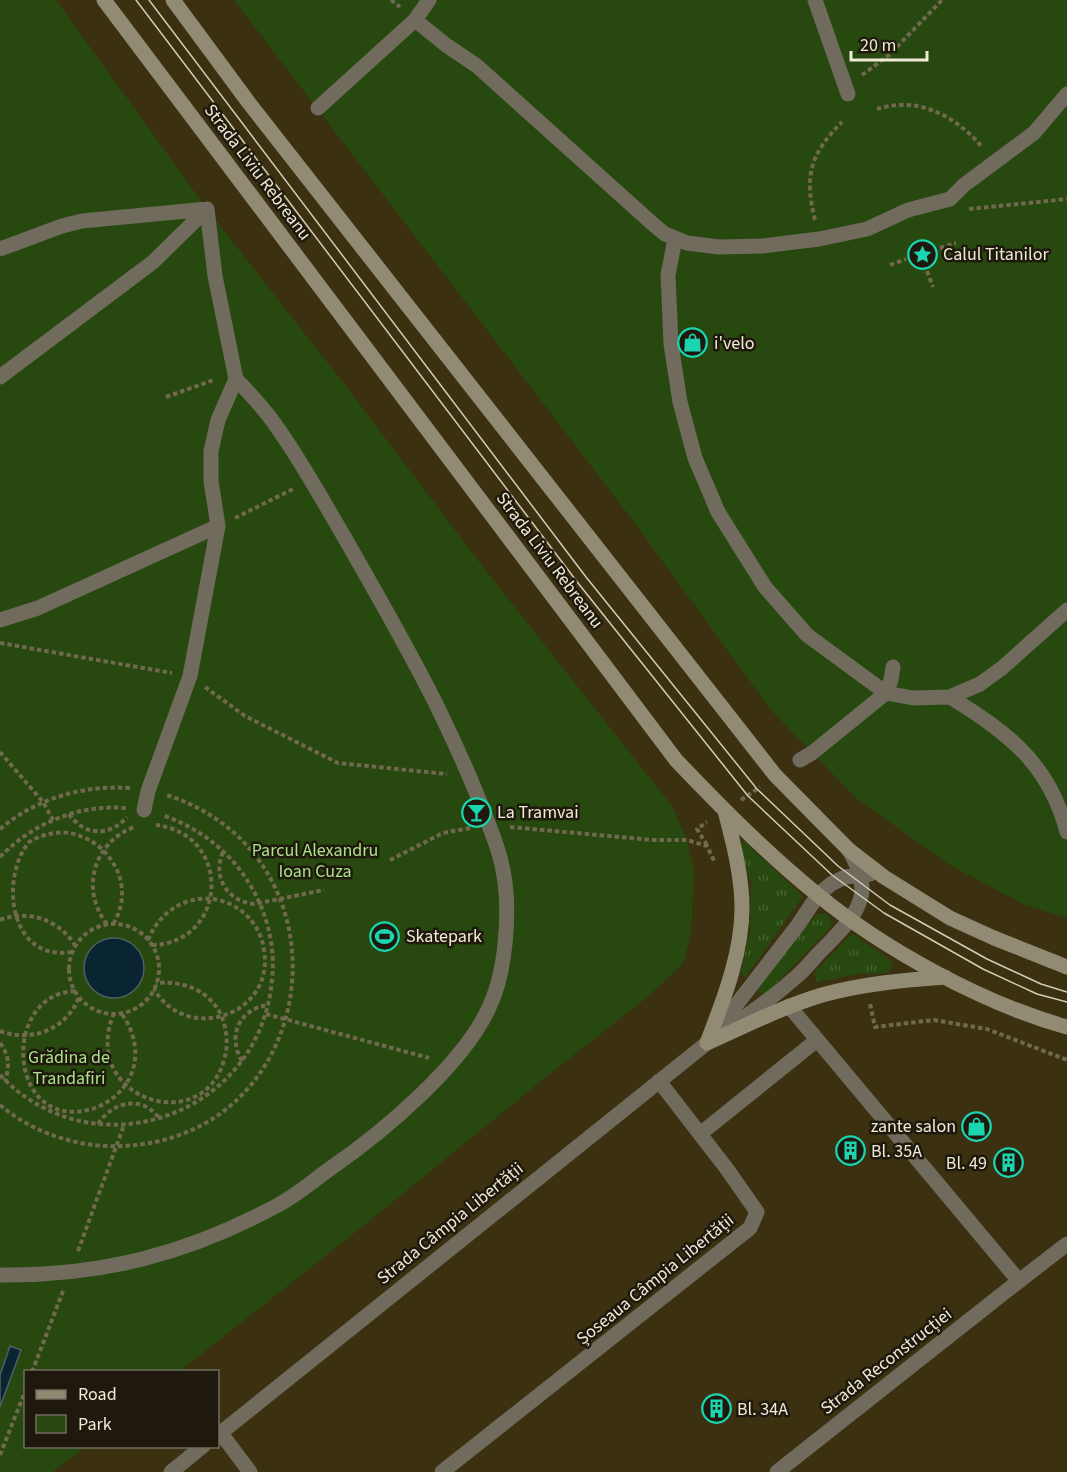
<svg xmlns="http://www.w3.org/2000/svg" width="1067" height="1472" font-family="'Source Sans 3',sans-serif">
<defs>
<pattern id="grass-tufts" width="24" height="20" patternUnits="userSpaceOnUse" patternTransform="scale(1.5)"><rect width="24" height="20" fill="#27480e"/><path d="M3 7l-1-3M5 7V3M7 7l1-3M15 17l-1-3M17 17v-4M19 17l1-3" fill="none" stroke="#476330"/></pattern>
</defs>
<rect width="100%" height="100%" fill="#3b3111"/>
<!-- grass -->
<path fill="url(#grass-tufts)" d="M744 841 803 896 745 978 741 972 750 931 751 883 739 845Z
M818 913 829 915 832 926 766 994 759 993 756 985Z
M852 933 893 962 888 973 858 974 818 982 813 974Z"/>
<!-- green -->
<path fill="#27480e" d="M0 0H56L207 209 342 381 483 567 672 806 687 840 694 870 691 936 682 965 645 999 552 1072 367 1223 180 1371 26 1372V1446L85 1447 53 1472H0Z
M234 0H1067V918L1025 905 948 864 856 798 771 710 631 518Z"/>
<!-- water -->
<path fill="#0a2532" stroke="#4f6064" stroke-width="1.5" d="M84 968a30 30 0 1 1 60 0a30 30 0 1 1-60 0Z
M10 1346 21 1350 0 1407V1375Z"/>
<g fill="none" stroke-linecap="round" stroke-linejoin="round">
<!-- path -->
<path stroke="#71694d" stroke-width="4" stroke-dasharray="4.5 3" stroke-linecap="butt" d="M391 0 400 7
M862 75 889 55 942 0
M877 109C884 107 892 105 900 105 932 103 963 124 982 147
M969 209 1067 199
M815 220C804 176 810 154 842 122
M940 248 956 243
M890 265 906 259
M927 271 933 287
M166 397 214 380
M235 518 293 489
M0 643 172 673
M205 687 245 716 338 763 447 774
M0 752 43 802 53 820
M741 800 760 787
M69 814C84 836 110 837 127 817
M510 827 653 840H687L707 846 715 863
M0 829C37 798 83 785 130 788
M707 845 697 829 707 822
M223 852C212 877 227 901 254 904L324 890
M0 857C33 823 79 804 126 808
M390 860 443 833 470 828
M0 920C28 909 59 920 75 945
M107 924C80 890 93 843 134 827
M69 969a45 45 0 1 1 90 0a45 45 0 1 1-90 0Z
M148 940C157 918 175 902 199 899 216 897 233 903 245 914 256 924 262 936 264 950 275 1015 187 1045 154 989
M152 945C228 943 233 834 156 825
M72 952C8 962 0 877 29 842 41 835 55 831 69 833 87 836 104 847 113 863 125 881 125 906 113 924
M75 991C0 994 7 1133 92 1109 108 1104 123 1092 130 1077 140 1056 135 1031 121 1013
M870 1004 875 1027 934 1020 987 1029 1067 1060
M114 1013C78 1098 202 1139 224 1060 229 1043 227 1027 219 1011 205 988 181 981 156 983
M266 1014 429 1058
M0 1031C32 1043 67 1029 79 997
M0 1043C9 1055 10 1066 5 1081
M242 1061C227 1036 239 1009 268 1005
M0 1075C94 1174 260 1116 272 980 276 945 266 909 247 880 227 849 197 827 162 815
M0 1105C33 1133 78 1148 122 1146 322 1138 358 858 167 795
M98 1124C113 1101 142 1095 159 1118
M78 1251 124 1125
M32 1372 63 1291
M0 1455 26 1389"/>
<!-- service -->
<path stroke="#706b5d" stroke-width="15" d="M700 1134 817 1040
M1019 1281 1067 1244"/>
<!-- pedestrian -->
<path stroke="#706b5d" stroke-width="15" d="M815 0 848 94
M415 20 446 45 477 66 654 225 665 234 687 243 719 247 762 246 819 239 867 229 908 210 950 199 964 185 1034 133 1067 94
M318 108 415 20 429 0
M675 239 668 275 671 344 680 402 695 458 718 512 765 587 807 635 886 693 913 698 950 697 980 684 1002 668 1067 610
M0 249 62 226 82 221 207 209
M0 377 153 262 207 209
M0 620 38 608 218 526 211 481V451L218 420 236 379 215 276 207 209
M950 697C1008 733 1049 763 1067 832
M800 760 812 753 886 693 891 680 893 667
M144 810 148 791 190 676 218 526
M0 1275C102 1276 188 1254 278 1205 297 1195 314 1180 331 1168 383 1132 467 1062 491 1003 506 969 510 912 504 876 501 856 494 838 487 820 472 780 454 741 435 702 406 644 374 589 342 533 320 496 299 457 274 423 263 407 249 393 236 379"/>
<!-- minor -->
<path stroke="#706b5d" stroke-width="15" d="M220 1432 250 1472
M442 1472 750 1228 757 1212 727 1169 659 1081
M777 1472 1019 1281 789 1006"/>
<!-- tertiary -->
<path stroke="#706b5d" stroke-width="15" d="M716 1031 798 925 818 895 831 884 845 877 870 874
M218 1435 707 1043C738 1022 769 1001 796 977 807 968 815 956 825 947 840 931 861 913 862 889 862 874 856 863 849 850
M171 1472 203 1446"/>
<!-- secondary -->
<path stroke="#928b74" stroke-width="15" d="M104 0 676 760C721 807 767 854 818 895 885 950 984 1004 1067 1027
M173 0 249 103 775 775 849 850 884 877 950 918 994 938 1067 967
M707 1043C745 1026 782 1007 822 995 862 984 904 980 945 977
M707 1043C723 1001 742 954 742 908 742 875 733 842 725 811"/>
<!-- tram -->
<path stroke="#d3ccb8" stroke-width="1.5" d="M136 0 578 583 748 796 832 875 884 913 983 969 1037 994 1067 1002
M149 0 586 577 757 789 838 866 890 905 987 959 1041 984 1067 992"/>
</g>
<!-- icons -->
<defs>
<symbol id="sight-ring" viewBox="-11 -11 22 22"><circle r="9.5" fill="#1e190c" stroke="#1bd5b1" stroke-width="1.5"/><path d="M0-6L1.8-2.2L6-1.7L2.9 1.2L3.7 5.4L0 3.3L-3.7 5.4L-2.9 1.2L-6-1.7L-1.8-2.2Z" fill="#1bd5b1"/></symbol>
<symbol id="shop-ring" viewBox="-11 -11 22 22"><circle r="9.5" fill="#1e190c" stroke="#1bd5b1" stroke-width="1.5"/><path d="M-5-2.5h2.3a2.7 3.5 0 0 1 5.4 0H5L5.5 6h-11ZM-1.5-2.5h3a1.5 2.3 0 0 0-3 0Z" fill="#1bd5b1"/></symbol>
<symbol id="bar-ring" viewBox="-11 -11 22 22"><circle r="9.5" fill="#1e190c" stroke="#1bd5b1" stroke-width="1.5"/><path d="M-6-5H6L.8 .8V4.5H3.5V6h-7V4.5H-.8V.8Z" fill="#1bd5b1"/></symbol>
<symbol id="stadium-ring" viewBox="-11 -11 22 22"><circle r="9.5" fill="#1e190c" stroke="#1bd5b1" stroke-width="1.5"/><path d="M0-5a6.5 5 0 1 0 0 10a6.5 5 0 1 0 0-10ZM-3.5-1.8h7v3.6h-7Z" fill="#1bd5b1"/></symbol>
<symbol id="building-ring" viewBox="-11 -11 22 22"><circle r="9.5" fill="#1e190c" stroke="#1bd5b1" stroke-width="1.5"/><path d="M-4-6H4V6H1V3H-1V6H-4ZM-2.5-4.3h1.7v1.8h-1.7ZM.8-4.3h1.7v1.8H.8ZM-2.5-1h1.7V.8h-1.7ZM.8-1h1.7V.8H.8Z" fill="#1bd5b1"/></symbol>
</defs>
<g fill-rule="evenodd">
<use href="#sight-ring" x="906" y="238" width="33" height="33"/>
<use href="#shop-ring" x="676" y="326" width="33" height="33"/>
<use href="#bar-ring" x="460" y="796" width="33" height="33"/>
<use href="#stadium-ring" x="368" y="920" width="33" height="33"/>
<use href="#shop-ring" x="960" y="1110" width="33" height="33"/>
<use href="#building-ring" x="834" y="1134" width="33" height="33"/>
<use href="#building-ring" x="992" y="1146" width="33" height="33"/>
<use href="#building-ring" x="700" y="1392" width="33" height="33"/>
</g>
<g text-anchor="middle" stroke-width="5" stroke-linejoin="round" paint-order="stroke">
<!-- street labels -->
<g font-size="18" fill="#f0ead8" stroke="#1e190c">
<text transform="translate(258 172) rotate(53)" y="6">Strada Liviu Rebreanu</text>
<text transform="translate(550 560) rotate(53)" y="6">Strada Liviu Rebreanu</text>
<text transform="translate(450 1223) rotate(-39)" y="6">Strada Câmpia Libertății</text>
<text transform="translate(655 1279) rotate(-39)" y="6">Șoseaua Câmpia Libertății</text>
<text transform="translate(886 1361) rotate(-38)" y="6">Strada Reconstrucției</text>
</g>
<!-- poi labels -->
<g font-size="18" fill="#f0ead8" stroke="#1e190c" text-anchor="start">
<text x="943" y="260">Calul Titanilor</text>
<text x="714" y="349">i'velo</text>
<text x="497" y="818">La Tramvai</text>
<text x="406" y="942">Skatepark</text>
<text x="956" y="1132" text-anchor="end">zante salon</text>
<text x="871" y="1157">Bl. 35A</text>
<text x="987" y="1169" text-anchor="end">Bl. 49</text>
<text x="737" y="1415">Bl. 34A</text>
</g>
<!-- park labels -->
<g font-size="18" fill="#aae289" stroke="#1e190c">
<text x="315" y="856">Parcul Alexandru<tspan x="315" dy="21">Ioan Cuza</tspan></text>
<text x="69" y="1063">Grădina de<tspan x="69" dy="21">Trandafiri</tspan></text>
</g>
</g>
<!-- legend -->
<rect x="24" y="1370" width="195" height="78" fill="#1e190c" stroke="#726d5e" stroke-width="1.5"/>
<rect x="36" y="1390" width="30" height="9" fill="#928b74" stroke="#726d5e" stroke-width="1.5"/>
<text x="78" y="1400" font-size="18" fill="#f0ead8">Road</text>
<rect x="36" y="1415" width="30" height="18" fill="#27480e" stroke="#726d5e" stroke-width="1.5"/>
<text x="78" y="1430" font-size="18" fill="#f0ead8">Park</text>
<!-- scale -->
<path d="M851 51v9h76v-9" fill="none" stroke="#f0ead8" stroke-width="3"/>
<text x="860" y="51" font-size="18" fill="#f0ead8" stroke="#1e190c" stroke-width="4.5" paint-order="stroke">20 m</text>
</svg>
